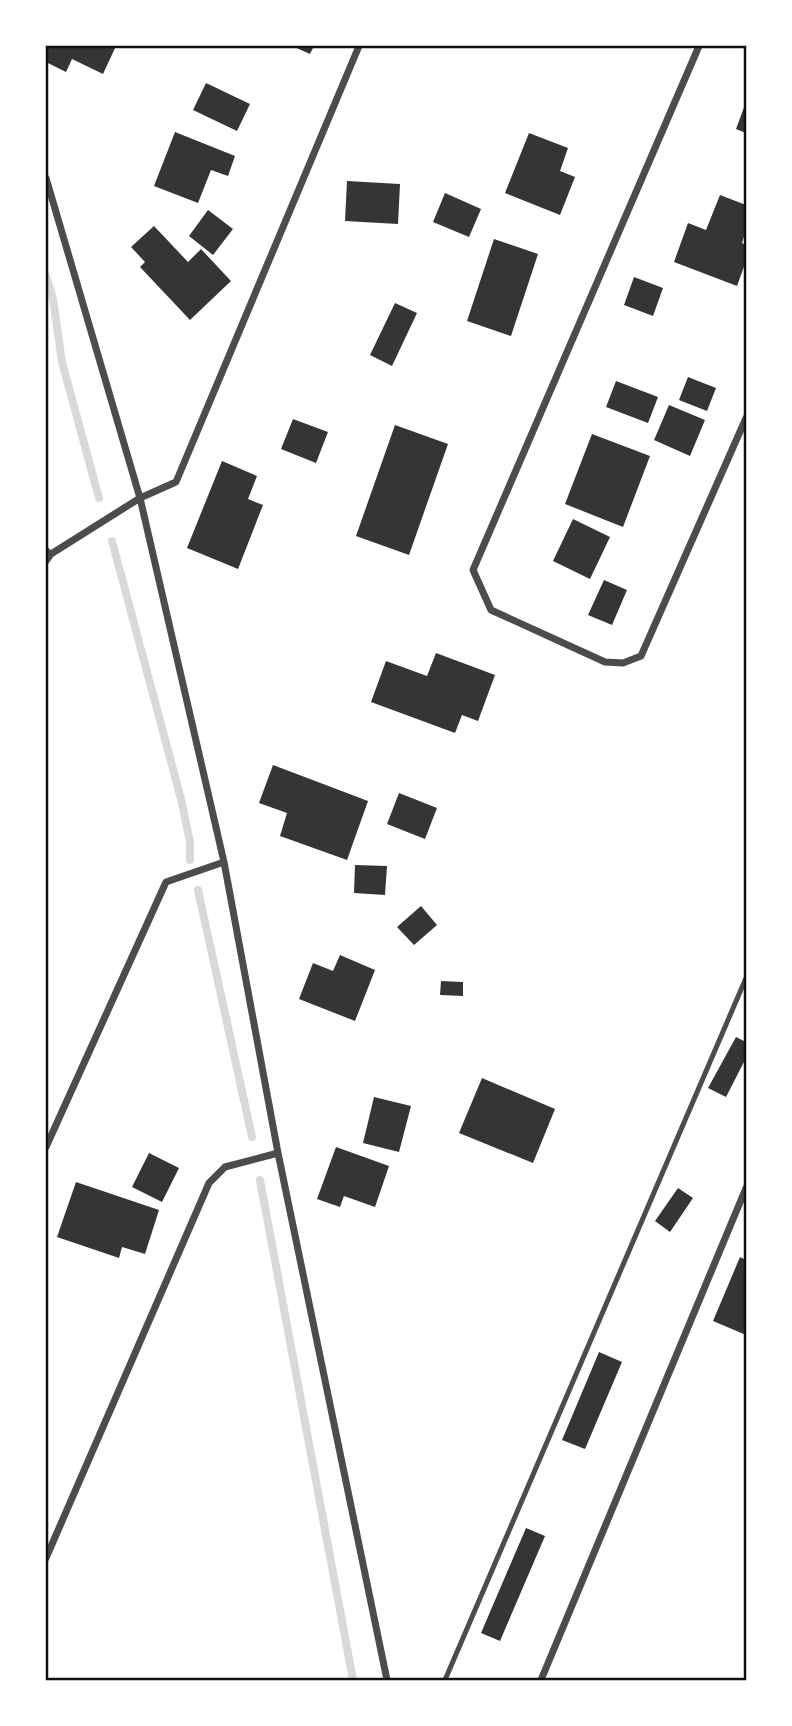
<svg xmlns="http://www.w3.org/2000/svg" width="792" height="1726" font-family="'PT Serif',serif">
<rect width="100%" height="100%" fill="#fff"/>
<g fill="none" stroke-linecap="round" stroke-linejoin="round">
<!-- stream -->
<path stroke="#d9d9d9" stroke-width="8" d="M46 276 53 299 62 362 99 498
M112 541 181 799 190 842V860
M198 890 252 1137
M260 1180 353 1680"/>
</g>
<!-- building -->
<path fill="#353535" d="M46 46H116L103 74 72 59 66 72 46 62Z
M292 46H314L310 54Z
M206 83 250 104 237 131 193 110Z
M746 102V133L736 129Z
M175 132 235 156 228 176 211 170 198 203 154 186Z
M529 133 568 148 560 171 575 177 560 215 505 193Z
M347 181 400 184 398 224 345 221Z
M445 193 481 209 469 237 433 222Z
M720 195 746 205V230L742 243 746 245V261L737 286 674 262 688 223 706 230Z
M208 210 233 229 213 255 189 236Z
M154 226 188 262 201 249 231 281 190 320 140 267 145 262 131 247Z
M494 239 538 254 511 336 467 321Z
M634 277 663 288 653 316 624 305Z
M395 303 417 313 392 366 370 355Z
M688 377 716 388 707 411 679 400Z
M616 381 658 397 648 423 606 407Z
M669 405 705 420 690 456 654 440Z
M293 419 328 432 316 463 281 449Z
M395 425 448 444 409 555 356 536Z
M592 434 650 456 623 527 565 504Z
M222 461 257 476 248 499 263 505 238 569 187 548Z
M573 519 610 537 590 579 553 561Z
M604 580 627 590 612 625 588 615Z
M436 653 495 675 478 721 462 715 455 733 371 702 386 661 427 676Z
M273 765 368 801 347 860 280 836 287 813 259 803Z
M399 793 437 808 425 839 387 824Z
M355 865 387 866 385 895 354 893Z
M421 906 437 925 414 945 397 927Z
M340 955 375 970 355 1021 299 999 313 963 333 971Z
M441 981 463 982V996L440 995Z
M736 1037 746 1042V1058L726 1097 708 1088Z
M482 1078 555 1109 533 1163 459 1133Z
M374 1097 411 1106 399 1152 363 1143Z
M336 1147 389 1166 375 1207 344 1196 340 1207 317 1199Z
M149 1153 179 1168 162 1202 132 1187Z
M76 1182 159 1210 145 1254 122 1247 119 1258 57 1237Z
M678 1188 693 1198 670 1232 655 1221Z
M740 1257 746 1260V1335L713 1321Z
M599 1352 622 1362 585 1449 562 1440Z
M526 1528 545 1536 500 1641 481 1633Z"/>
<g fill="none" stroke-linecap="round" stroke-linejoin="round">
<!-- service -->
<path stroke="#4c4c4c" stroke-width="5" d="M46 549 51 554
M445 1680 746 978"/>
<!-- minor -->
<path stroke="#4c4c4c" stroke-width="7" d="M699 46 473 570 491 610 605 662 623 663 641 656 746 418
M46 178 140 498 224 862 278 1153 387 1680
M46 561 51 554 140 498 176 482 359 46
M46 1147 166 882 224 862
M46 1558 209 1183 225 1167 278 1153
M541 1680 746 1188"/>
</g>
<!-- border -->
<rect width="792" height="1726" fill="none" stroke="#ffffff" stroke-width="94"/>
<rect x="47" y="47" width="698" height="1632" fill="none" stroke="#111" stroke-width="2.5"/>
</svg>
